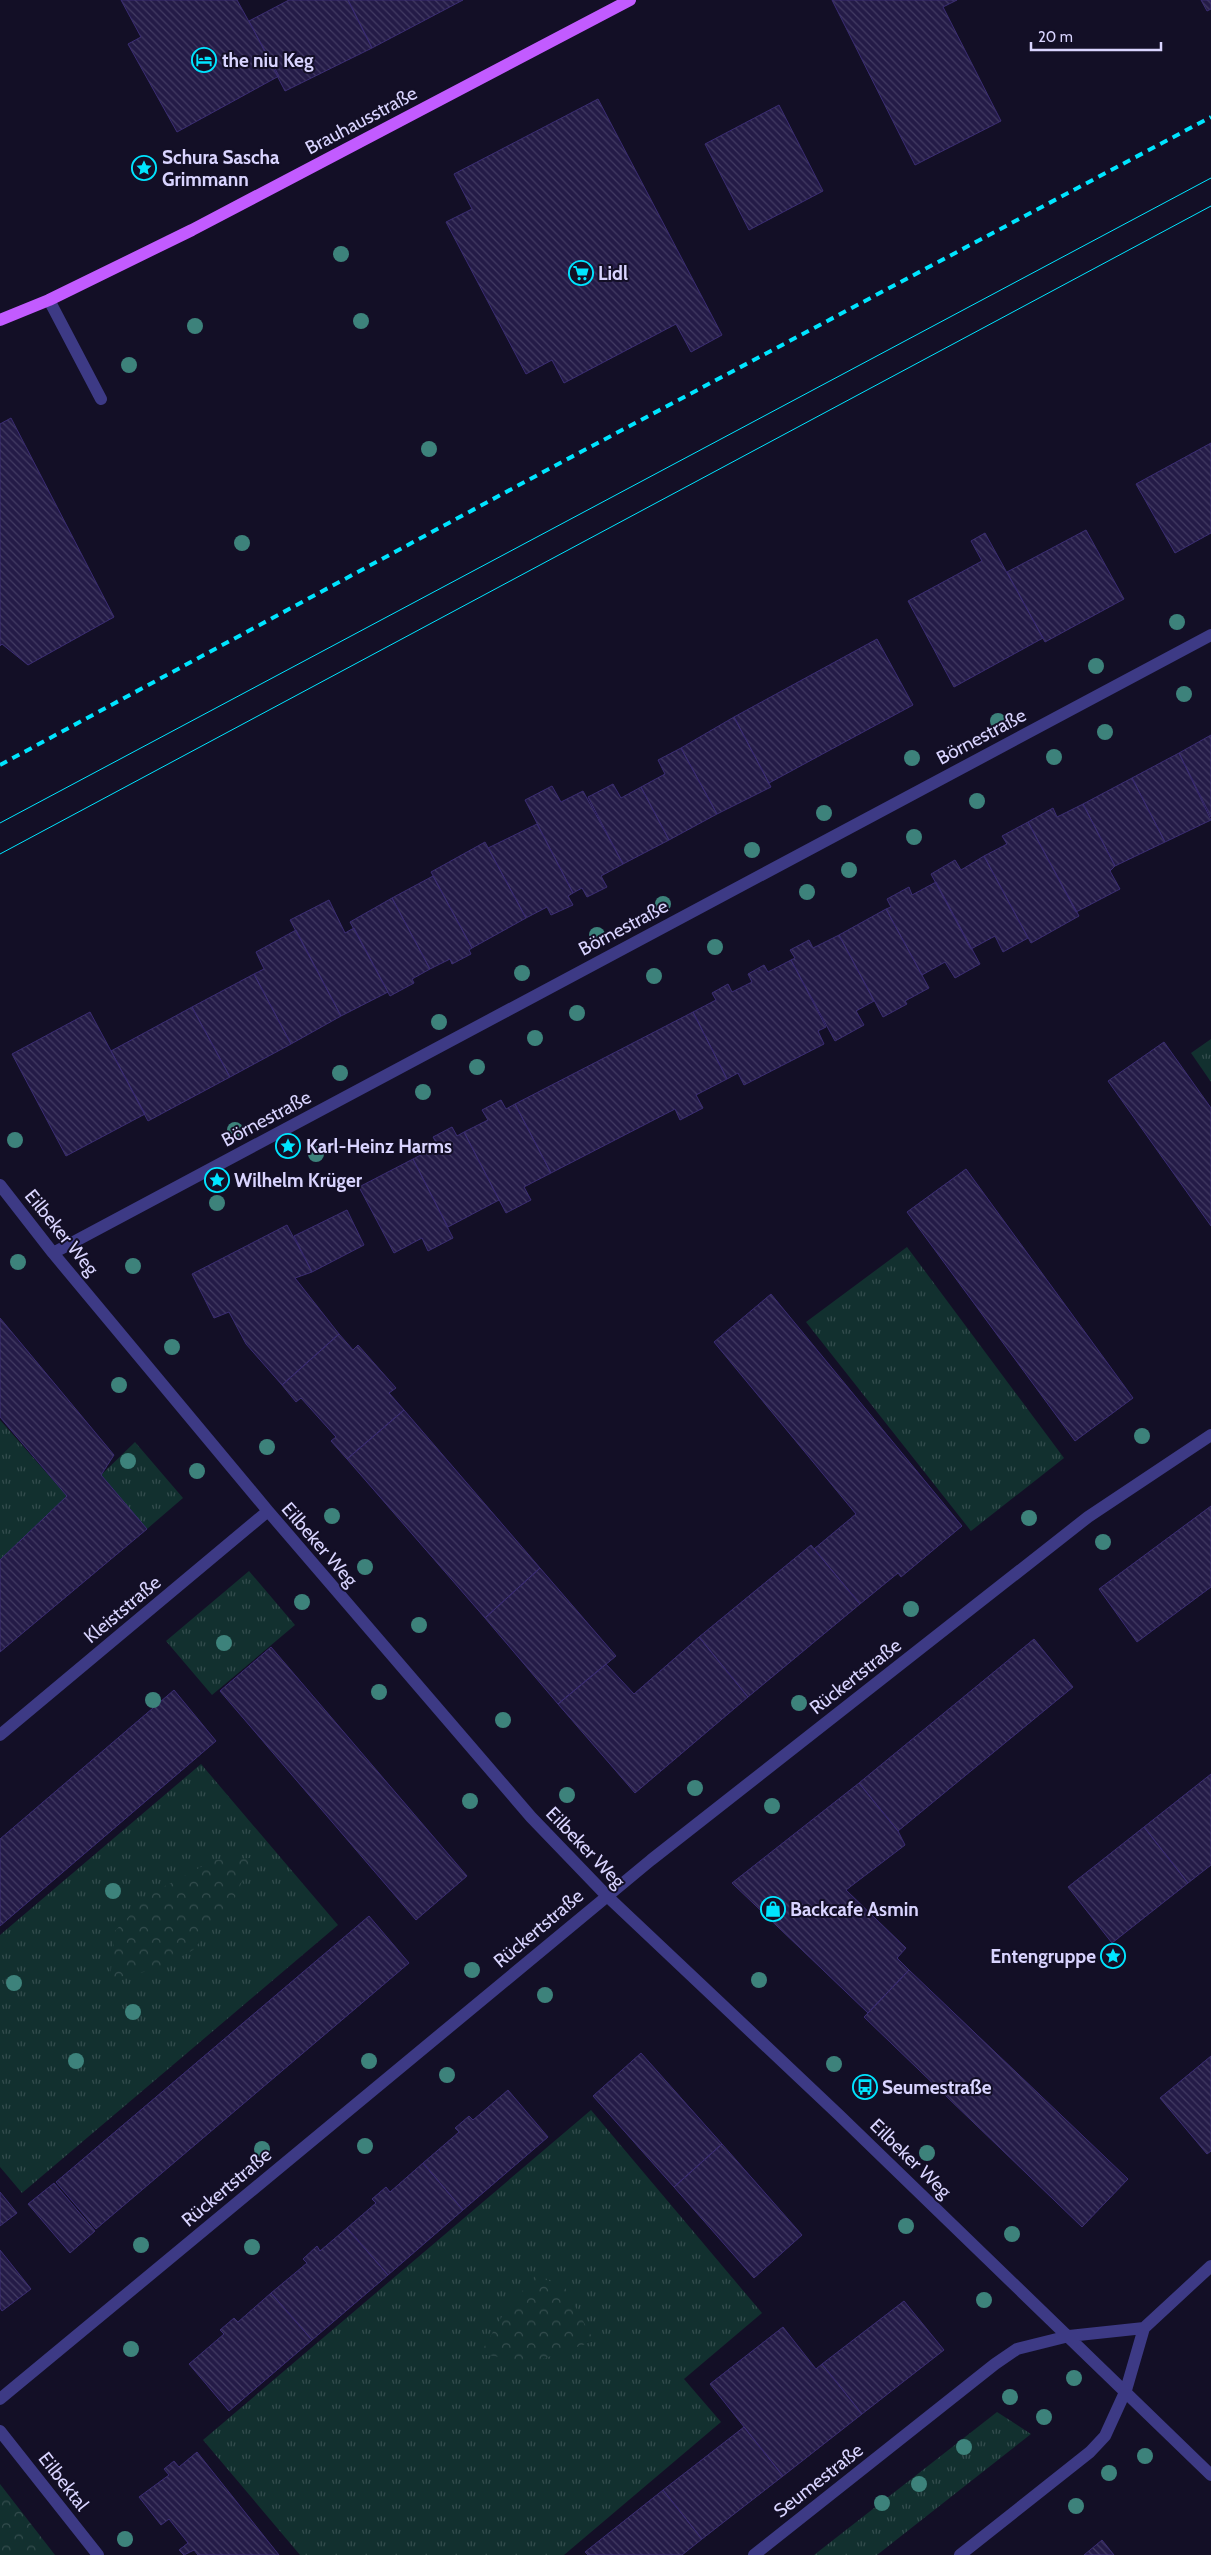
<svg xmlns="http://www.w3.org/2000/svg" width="1211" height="2555" font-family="Cabin,sans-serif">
<defs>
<pattern id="grass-tufts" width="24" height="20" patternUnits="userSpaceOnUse" patternTransform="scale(1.25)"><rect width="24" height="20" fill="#12302f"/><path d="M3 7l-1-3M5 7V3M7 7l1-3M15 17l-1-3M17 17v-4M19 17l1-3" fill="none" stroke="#344d4e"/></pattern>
<pattern id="park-crowns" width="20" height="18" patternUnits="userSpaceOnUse" patternTransform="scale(1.25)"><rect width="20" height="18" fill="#12302f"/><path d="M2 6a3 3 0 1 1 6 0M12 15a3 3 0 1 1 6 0" fill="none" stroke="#344d4e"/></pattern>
<pattern id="building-back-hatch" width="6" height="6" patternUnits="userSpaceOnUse" patternTransform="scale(1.25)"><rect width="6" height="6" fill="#241b47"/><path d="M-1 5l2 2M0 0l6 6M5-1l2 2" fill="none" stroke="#433b63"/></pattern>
</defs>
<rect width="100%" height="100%" fill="#130f26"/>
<!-- grass -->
<path fill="url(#grass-tufts)" d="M1211 1039V1082L1191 1053Z
M907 1247 1064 1458 971 1531 806 1322Z
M0 1420 67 1496 0 1560Z
M135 1442 183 1498 147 1529 101 1475Z
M249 1571 295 1625 212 1695 166 1641Z
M201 1764 338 1925 22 2193 0 2167V1935Z
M591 2110 762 2313 684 2379 721 2422 564 2555H300L203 2440Z
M997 2412 1031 2434 877 2555H814Z"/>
<!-- park -->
<path fill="url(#park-crowns)" d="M252 1858 234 1900 193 1950 158 1969 110 1979 115 1931 150 1894 214 1860Z
M535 2276 564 2286 594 2341 534 2362 480 2354 504 2313Z
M0 2484 55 2555H0Z"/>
<!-- building -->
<path fill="url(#building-back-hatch)" stroke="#3b2d73" d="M121 0H237L279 76 177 132 128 44 141 37Z
M289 0H348L372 48 285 91 249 21Z
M348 0H463L372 48Z
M832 0H957L943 7 1001 121 915 165Z
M1201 0H1211V9L1207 11Z
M598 99 722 335 691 352 676 324 564 383 552 360 526 374 446 222 472 209 454 174Z
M779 105 823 191 749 230 705 144Z
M11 418 114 617 28 665 2 644 0 646V424Z
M1211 443V533L1175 553 1136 484Z
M1086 530 1124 599 1045 642 1007 572Z
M985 533 1043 638 954 687 908 601 982 561 971 541Z
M877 639 913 705 769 783 734 717Z
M734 717 771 787 717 814 681 748Z
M1211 735V817L1179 753Z
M681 748 717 814 669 840 641 787 665 774 658 760Z
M1179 753 1211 820 1165 842 1132 778Z
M1132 778 1165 842 1115 866 1083 804Z
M613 784 621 798 641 787 669 840 623 864 588 797Z
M552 786 561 802 583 791 623 864 601 876 607 887 587 897 582 888 573 893 525 800Z
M1083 804 1115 866 1110 871 1120 889 1076 912 1028 822 1053 808 1057 817Z
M1028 822 1079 916 1031 943 984 856 1007 844 1002 836Z
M537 824 573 893 568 896 573 905 551 915 547 907 526 918 488 848Z
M485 842 526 918 472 948 431 872Z
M984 856 1028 938 1003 952 995 936 971 949 931 874 955 860 961 870Z
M433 876 472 948 469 950 471 954 452 964 450 959 430 969 392 898Z
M936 882 980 964 955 978 945 962 922 975 886 909 891 907 887 899 909 887 912 895Z
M392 898 430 969 412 979 414 983 390 996 350 922Z
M329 900 345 933 354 928 388 992 341 1016 290 920Z
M886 909 929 988 905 1001 907 1004 883 1017 839 935Z
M296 930 341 1016 291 1044 254 974 264 969 256 952Z
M839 935 874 1001 856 1011 864 1025 835 1041 791 960 795 958 790 950 809 940 813 948Z
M791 960 826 1027 818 1031 824 1044 744 1085 738 1073 727 1079 693 1012 716 1000 712 993 728 984 732 992 752 982 748 974 764 965 768 972Z
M254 974 291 1044 230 1077 192 1007Z
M192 1007 230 1077 148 1121 111 1051Z
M90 1012 145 1114 66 1156 12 1054Z
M693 1012 727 1079 696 1095 703 1108 680 1120 675 1109 551 1173 515 1104Z
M1164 1042 1211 1108V1226L1108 1081Z
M501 1100 506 1109 515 1104 551 1173 524 1187 531 1200 506 1213 464 1132 488 1120 482 1110Z
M452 1127 457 1136 464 1132 499 1200 448 1227 413 1159 438 1146 433 1137Z
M413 1159 453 1238 428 1251 422 1238 394 1253 359 1187Z
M966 1169 1133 1398 1075 1441 907 1212Z
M347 1210 364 1245 312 1272 294 1236Z
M287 1225 312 1272 295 1278 339 1334 282 1385 246 1344 229 1312 214 1318 192 1274Z
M771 1294 962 1526 901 1577 898 1573 860 1604 814 1549 856 1514 714 1342Z
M0 1318 114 1455 101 1475 147 1529 0 1652V1560L67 1496 0 1417Z
M339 1334 353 1350 358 1345 396 1388 389 1393 404 1410 347 1459 331 1441 336 1437 301 1398 296 1402 282 1385Z
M404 1410 540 1568 485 1618 347 1459Z
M1211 1506V1587L1137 1642 1099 1589Z
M811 1545 860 1604 748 1697 699 1637Z
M540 1568 616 1656 558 1704 485 1618Z
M699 1637 748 1697 635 1793 558 1704 606 1664 634 1694Z
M1034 1639 1073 1687 898 1831 859 1783Z
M271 1647 467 1876 416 1920 220 1691Z
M174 1690 216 1741 0 1926V1839Z
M1211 1774V1865L1188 1883 1144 1827Z
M859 1783 898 1831 905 1845 846 1890 906 1948 897 1958 909 1970 868 2013 732 1883Z
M1144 1827 1188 1883 1112 1943 1068 1887Z
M369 1916 409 1963 96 2229 56 2182Z
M909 1970 1128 2179 1082 2227 864 2017Z
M641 2053 722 2144 674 2187 593 2096Z
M1211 2056V2151L1207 2154 1160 2098Z
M508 2090 548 2137 463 2210 423 2163 459 2132 455 2128 469 2116 473 2120Z
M722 2144 802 2235 754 2278 674 2187Z
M423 2163 463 2210 388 2275 347 2228 376 2203 372 2199 386 2187 390 2192Z
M54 2183 95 2231 70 2253 28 2204Z
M0 2192 17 2213 0 2226Z
M347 2228 388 2275 312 2340 271 2293 307 2263 303 2259 317 2246 320 2251Z
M0 2250 31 2289 2 2311 0 2308Z
M271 2293 312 2340 229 2411 189 2364 224 2334 220 2330 234 2318 238 2322Z
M904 2301 944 2350 862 2414 822 2364Z
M783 2327 816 2369 822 2364 862 2414 783 2476 710 2384Z
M744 2427 783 2476 702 2539 663 2490Z
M197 2452 279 2555H198L194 2550 184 2555 179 2550 188 2543 169 2519 161 2525 139 2497 169 2475 164 2469 174 2461 179 2467Z
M663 2490 702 2539 682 2555H588L585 2552Z
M1102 2540 1114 2555H1084Z"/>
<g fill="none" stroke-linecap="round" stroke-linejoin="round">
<!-- minor -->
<path stroke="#3d3a85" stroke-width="12" d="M49 300 101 399
M0 1185 53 1253 268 1511 531 1817 607 1896 839 2115 1211 2475
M53 1253 1211 635
M0 1735 268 1511
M0 2399 651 1860 1088 1517 1211 1435
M0 2431 98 2555
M754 2555 995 2364 1017 2349 1069 2336 1144 2328
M960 2555 1090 2452 1105 2436 1126 2390 1144 2328 1211 2266"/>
<!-- major -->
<path stroke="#c25bff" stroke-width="12" d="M0 320 49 300 192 230 630 0"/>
<!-- tram -->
<path stroke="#00e5ff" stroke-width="1" d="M0 823 1211 178
M0 854 1211 206"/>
<!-- rail -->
<path stroke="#00e5ff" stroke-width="4" stroke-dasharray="8 6" stroke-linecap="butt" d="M0 765 545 471 1211 117"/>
</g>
<!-- trees -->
<g fill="#3d827b">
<circle cx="341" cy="254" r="8"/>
<circle cx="361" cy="321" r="8"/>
<circle cx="195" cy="326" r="8"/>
<circle cx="129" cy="365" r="8"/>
<circle cx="429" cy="449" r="8"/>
<circle cx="242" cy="543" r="8"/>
<circle cx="1177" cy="622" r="8"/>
<circle cx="1096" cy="666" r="8"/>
<circle cx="1184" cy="694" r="8"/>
<circle cx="998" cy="721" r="8"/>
<circle cx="1105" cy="732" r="8"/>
<circle cx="1054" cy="757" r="8"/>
<circle cx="912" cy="758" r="8"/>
<circle cx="977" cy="801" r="8"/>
<circle cx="824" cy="813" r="8"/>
<circle cx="914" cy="837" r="8"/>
<circle cx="752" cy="850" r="8"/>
<circle cx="849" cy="870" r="8"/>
<circle cx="807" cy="892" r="8"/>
<circle cx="663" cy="904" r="8"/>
<circle cx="597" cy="935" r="8"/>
<circle cx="715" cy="947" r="8"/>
<circle cx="522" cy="973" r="8"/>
<circle cx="654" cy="976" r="8"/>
<circle cx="577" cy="1013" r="8"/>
<circle cx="439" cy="1022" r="8"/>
<circle cx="535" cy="1038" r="8"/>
<circle cx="477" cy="1067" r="8"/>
<circle cx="340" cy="1073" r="8"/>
<circle cx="423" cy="1092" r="8"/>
<circle cx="235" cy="1130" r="8"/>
<circle cx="15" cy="1140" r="8"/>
<circle cx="316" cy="1154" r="8"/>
<circle cx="217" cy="1203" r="8"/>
<circle cx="18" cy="1262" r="8"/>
<circle cx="133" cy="1266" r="8"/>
<circle cx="172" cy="1347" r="8"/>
<circle cx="119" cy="1385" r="8"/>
<circle cx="1142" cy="1436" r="8"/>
<circle cx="267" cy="1447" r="8"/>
<circle cx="128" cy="1461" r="8"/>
<circle cx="197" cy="1471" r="8"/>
<circle cx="332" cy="1516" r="8"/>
<circle cx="1029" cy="1518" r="8"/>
<circle cx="1103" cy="1542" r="8"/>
<circle cx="365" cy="1567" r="8"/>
<circle cx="302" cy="1602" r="8"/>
<circle cx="911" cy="1609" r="8"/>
<circle cx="419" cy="1625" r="8"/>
<circle cx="224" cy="1643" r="8"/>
<circle cx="379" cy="1692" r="8"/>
<circle cx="153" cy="1700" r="8"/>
<circle cx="799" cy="1703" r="8"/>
<circle cx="503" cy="1720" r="8"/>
<circle cx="695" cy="1788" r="8"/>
<circle cx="567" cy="1795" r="8"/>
<circle cx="470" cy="1801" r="8"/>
<circle cx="772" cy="1806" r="8"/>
<circle cx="113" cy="1891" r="8"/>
<circle cx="472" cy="1970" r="8"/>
<circle cx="759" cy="1980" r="8"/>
<circle cx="14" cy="1983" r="8"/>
<circle cx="545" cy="1995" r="8"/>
<circle cx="133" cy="2012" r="8"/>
<circle cx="76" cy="2061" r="8"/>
<circle cx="369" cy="2061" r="8"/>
<circle cx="834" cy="2064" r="8"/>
<circle cx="447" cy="2075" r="8"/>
<circle cx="365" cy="2146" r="8"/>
<circle cx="262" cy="2149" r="8"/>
<circle cx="927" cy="2153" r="8"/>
<circle cx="906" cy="2226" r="8"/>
<circle cx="1012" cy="2234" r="8"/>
<circle cx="141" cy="2245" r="8"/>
<circle cx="252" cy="2247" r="8"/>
<circle cx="984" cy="2300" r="8"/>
<circle cx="131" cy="2349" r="8"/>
<circle cx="1074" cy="2378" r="8"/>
<circle cx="1010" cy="2397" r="8"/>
<circle cx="1044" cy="2417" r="8"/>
<circle cx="964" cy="2447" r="8"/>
<circle cx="1145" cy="2456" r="8"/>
<circle cx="1109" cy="2473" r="8"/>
<circle cx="919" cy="2484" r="8"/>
<circle cx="882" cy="2503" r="8"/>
<circle cx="1076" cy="2506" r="8"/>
<circle cx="125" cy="2539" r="8"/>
</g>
<!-- icons -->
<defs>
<symbol id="hotel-ring" viewBox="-11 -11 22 22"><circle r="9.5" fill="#130f26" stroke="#00e5ff" stroke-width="1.5"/><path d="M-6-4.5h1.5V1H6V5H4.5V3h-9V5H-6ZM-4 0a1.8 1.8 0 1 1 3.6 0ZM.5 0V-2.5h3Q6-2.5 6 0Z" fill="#00e5ff"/></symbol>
<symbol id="sight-ring" viewBox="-11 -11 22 22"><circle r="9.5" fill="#130f26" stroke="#00e5ff" stroke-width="1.5"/><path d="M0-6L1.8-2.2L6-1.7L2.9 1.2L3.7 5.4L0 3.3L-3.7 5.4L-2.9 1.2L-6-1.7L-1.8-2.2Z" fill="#00e5ff"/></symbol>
<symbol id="supermarket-ring" viewBox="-11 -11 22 22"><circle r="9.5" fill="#130f26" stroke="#00e5ff" stroke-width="1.5"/><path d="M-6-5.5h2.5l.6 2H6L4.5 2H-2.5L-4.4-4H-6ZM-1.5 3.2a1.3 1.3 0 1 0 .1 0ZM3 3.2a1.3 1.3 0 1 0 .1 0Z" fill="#00e5ff"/></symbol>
<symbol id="shop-ring" viewBox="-11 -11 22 22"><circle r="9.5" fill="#130f26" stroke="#00e5ff" stroke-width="1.5"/><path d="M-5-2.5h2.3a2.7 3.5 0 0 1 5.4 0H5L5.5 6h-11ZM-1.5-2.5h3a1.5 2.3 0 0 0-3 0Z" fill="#00e5ff"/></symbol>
<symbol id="bus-ring" viewBox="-11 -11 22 22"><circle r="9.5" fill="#130f26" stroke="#00e5ff" stroke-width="1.5"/><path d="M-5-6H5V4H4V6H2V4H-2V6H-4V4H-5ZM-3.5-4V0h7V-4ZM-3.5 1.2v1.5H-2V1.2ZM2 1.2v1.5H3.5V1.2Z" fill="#00e5ff"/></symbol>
</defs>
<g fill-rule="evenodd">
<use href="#hotel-ring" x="190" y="46" width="28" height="28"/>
<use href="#sight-ring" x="130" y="154" width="28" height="28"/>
<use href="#supermarket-ring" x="567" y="259" width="28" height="28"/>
<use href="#sight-ring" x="274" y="1132" width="28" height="28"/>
<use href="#sight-ring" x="203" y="1166" width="28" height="28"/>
<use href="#shop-ring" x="759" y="1895" width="28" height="28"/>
<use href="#sight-ring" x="1099" y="1942" width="28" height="28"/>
<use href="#bus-ring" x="851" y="2073" width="28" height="28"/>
</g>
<g text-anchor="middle" stroke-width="4" stroke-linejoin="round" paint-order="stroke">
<!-- poi labels -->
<g font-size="19" font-weight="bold" fill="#d9d4ff" stroke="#130f26" text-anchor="start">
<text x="222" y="67">the niu Keg</text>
<text x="162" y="164">Schura Sascha<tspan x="162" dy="22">Grimmann</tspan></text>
<text x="598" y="280">Lidl</text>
<text x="306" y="1153">Karl-Heinz Harms</text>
<text x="234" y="1187">Wilhelm Krüger</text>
<text x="790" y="1916">Backcafe Asmin</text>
<text x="1096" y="1963" text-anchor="end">Entengruppe</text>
<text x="882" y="2094">Seumestraße</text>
</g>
<!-- street labels -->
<g font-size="19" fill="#d9d4ff" stroke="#130f26">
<text transform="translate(361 120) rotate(-28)" y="7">Brauhausstraße</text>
<text transform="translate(981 736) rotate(-28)" y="7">Börnestraße</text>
<text transform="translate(623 927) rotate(-28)" y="7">Börnestraße</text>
<text transform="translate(266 1118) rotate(-28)" y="7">Börnestraße</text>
<text transform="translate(62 1232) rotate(51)" y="7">Eilbeker Weg</text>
<text transform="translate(320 1544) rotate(49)" y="7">Eilbeker Weg</text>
<text transform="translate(122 1609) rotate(-40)" y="7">Kleiststraße</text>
<text transform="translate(855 1676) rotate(-38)" y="7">Rückertstraße</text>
<text transform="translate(586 1847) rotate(46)" y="7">Eilbeker Weg</text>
<text transform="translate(538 1928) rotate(-40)" y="7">Rückertstraße</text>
<text transform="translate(911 2158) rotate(44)" y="7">Eilbeker Weg</text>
<text transform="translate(226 2187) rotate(-40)" y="7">Rückertstraße</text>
<text transform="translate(818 2480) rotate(-38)" y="7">Seumestraße</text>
<text transform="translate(64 2481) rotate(52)" y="7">Eilbektal</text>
</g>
</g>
<!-- scale -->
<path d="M1031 42v8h130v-8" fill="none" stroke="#d9d4ff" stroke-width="2.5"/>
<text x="1038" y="42" font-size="15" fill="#d9d4ff" stroke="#130f26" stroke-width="4" paint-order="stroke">20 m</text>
</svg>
